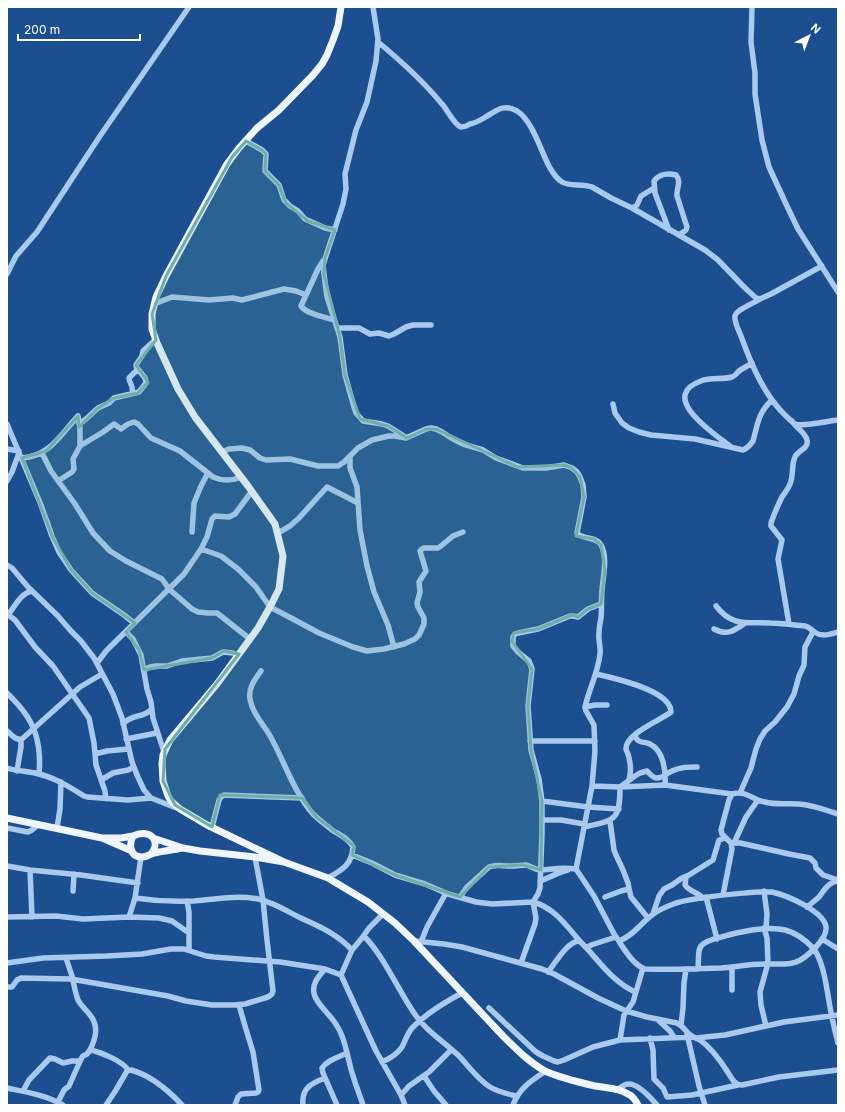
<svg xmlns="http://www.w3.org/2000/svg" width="845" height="1112" font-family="Inter,sans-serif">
<rect width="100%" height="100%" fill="#1b4f8f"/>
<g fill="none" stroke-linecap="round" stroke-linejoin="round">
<!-- minor -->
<path stroke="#a9c9ee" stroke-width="5.5" d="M373 7 378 39 376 61 367 102 356 130 345 174 346 189 343 204 323 265 324 274 327 297 340 337 345 375 354 407 356 413 363 421 382 424 388 426 404 436
M752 7 751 42 755 73V94L762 140 769 167 786 204 798 229 838 292
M378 42C401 61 423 81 442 104 447 109 454 125 461 127 464 127 467 126 470 124 475 123 479 121 484 118 496 111 503 103 517 111 533 121 541 152 550 168 553 173 557 179 562 182 570 187 582 183 592 187L611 198 632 208 705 250 718 260 745 288 756 298 760 299 771 294 822 266
M246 141 262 150 266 154 265 171 279 185 284 200 290 206 298 211 305 219 325 228 335 230
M632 208 637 205 641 196 654 188
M669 230 655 193 654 181C659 174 668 173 676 175 682 182 676 188 677 196L687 227 686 230 679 235
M323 261 318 269 301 306C306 314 325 317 334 320
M7 274 16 256 37 232 100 136 189 7
M760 299C754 303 736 310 735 316 734 322 739 331 741 336 751 364 764 395 786 416 789 419 792 422 795 424 803 427 828 421 838 420
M154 304 172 297 209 300 233 298 242 300 284 289 296 291 306 295
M337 328H359L370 334 379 333 389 336 394 334 406 327 413 325H431
M132 393C134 385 129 384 129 378L137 370 136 365 142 356 143 351 155 340
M613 404 615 413 622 423 629 428 639 432 651 435 695 439 743 450C748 448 750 445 753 441 758 423 758 413 772 400
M7 424 41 505 52 536 59 552 71 570 92 593 124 615 134 623
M79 424 86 419 98 408 109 403 114 398 139 392 146 383 145 378 138 369
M80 446 103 432 114 424 121 429 128 424 134 422 138 424 151 438 180 451 213 477C222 481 232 481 241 477
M731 447C715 434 657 397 701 381 711 377 722 380 732 377 735 376 736 374 739 371 743 368 748 366 752 363
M7 449 19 451
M222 452 229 449 242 448 250 450 260 458 266 460 290 459 318 466H338L344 462 358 448 372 440 389 436H395L406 438 426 429 431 428 436 429 442 432 453 439 463 444 483 450 496 458 523 468H546L564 465 572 468 577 472 580 477 583 485 584 497 577 533C583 540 596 536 601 545 608 557 603 577 602 590 601 599 602 609 601 618 600 623 599 628 599 633 598 640 601 647 600 654 598 673 589 689 585 707L586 711 594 725 595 751 592 786 576 869
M42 453 51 471 75 504 93 533 110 551 126 561 162 579 169 589 192 609 198 612 208 613H217L250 639
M350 456V468L357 487 360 530 367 566 374 592 388 625 394 647
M22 458C50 456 60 435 78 416
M7 481 12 472 19 453
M58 481 72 472 74 469 73 459 80 446V428L78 416
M192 532 194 503 201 486 208 473
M278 533 290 526 299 518 327 487 358 503
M201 549 221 556 238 569 256 587 270 607 293 619 319 633 353 647 367 651 384 649 404 644 415 639 419 635 424 624V618L418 607 417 603 420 592 419 582 426 571 420 551 422 549 424 548H438L441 546 453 536 463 532
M7 565 12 568 28 587 58 616 70 630 81 641 94 658 113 694 122 718 132 762 137 775 144 790 151 798 179 809
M716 606C732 627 747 622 770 623 782 623 793 625 805 626 810 627 811 630 816 633 823 637 831 634 838 632
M7 614 15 620 35 647 53 666 89 718 94 743 96 765 105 791 106 799
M8 615C15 606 21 593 32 591
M789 624 778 559 782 540 771 526V523C774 514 778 505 782 497 785 493 788 489 790 484 794 475 791 465 795 457 798 450 809 449 807 440 805 432 796 428 792 421
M714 629C727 636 734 631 745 623
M126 632 133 639 141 655 147 689 151 702 153 718 164 752
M97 663 106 651 184 574 201 549 207 537 212 519 215 516 229 517 235 514 252 491
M144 670 150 667 156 666H167L182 661 212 658 223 652 233 653 238 656
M261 671C255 679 248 688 250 699 252 712 262 723 269 734 284 760 293 791 313 814 319 820 326 825 332 830 340 835 349 839 353 847 352 865 342 870 328 878
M596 674C613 678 671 690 671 712 661 720 625 734 626 749 627 752 629 756 629 758 631 766 631 773 629 780
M7 693C13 699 19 705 24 712 38 730 41 752 39 774
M585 707 595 705H607
M123 724C133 713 142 719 152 709
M7 731C12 735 16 741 22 739L80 687 102 674
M635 735C637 744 644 741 650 744 664 751 666 772 665 785
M126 739 157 733
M530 741H595
M95 754 107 751 128 749
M7 768C16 771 26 771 35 773 54 777 68 786 84 796L87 797 128 800 151 798
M17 771 21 747V740
M101 780 113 773 128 770 134 767
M592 786 620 787 665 785 732 794
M740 793 751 768 756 749 760 739 765 731 775 722 787 707 794 694 799 676 804 665 805 647 813 632
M542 801 588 807 619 809
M542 820H561L584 824
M610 821 614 850 616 855 623 870 628 883 630 893 631 897 648 918
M212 827 219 800 221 797 224 795 302 798
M584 827C615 820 620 821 620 787L635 776 640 773 647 771C650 774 653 778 657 778 663 778 667 773 672 771 680 767 688 767 697 767
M7 828 28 832 32 830 38 825
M57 828 60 809 61 782
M731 843H740L789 854 810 858 815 863 816 868 823 875 838 880
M734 843 746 817 758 800
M352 855 372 863 395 875 425 884 448 894 476 902 492 904 533 902C553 907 566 925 578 939 582 944 587 948 591 953 604 968 616 983 635 992
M7 866 30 870 81 875 138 883
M30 870 32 917
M686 877 685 885C690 892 698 892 703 898
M540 881C550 878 558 872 568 870
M73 891 74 874
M764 891 767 914 766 928
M723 895 732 849 731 843 722 834 721 830 729 800 732 794C747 790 752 800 765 802 775 805 788 803 799 804 813 805 825 810 838 814
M460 897 467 887 489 867C496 864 502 866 510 866 516 866 521 865 526 865 531 866 536 870 541 870 554 869 562 867 576 869L594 896 613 932C615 936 618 939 620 943 626 952 634 965 645 969 670 970 696 969 721 968 735 967 749 964 763 964 774 963 786 966 796 962 803 960 810 953 815 948 820 942 827 935 826 927 824 911 786 895 772 892 763 891 754 892 745 893 722 895 698 897 676 903 668 906 658 910 652 915 640 924 633 936 619 941
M605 897 621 891 629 889
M706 897 717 939
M135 898C155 901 174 902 194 901 215 899 237 895 258 899 271 901 290 913 303 919 321 927 338 935 352 950
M187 901 189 912V934
M807 907C811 904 814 901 818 898 824 891 828 882 838 881
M383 914 369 928 362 938 352 950 341 975 376 1051 401 1095 405 1105
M653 914 659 896 664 889 672 885 682 878 689 875 713 860 719 840 725 838
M7 917 56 916 83 919 129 917 159 918 172 921 189 933V950
M129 917 135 898 141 857
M764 928 767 938 768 963 760 992 761 1005 766 1026
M364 936C385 958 397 988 414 1013 425 1030 443 1041 458 1055 468 1065 477 1079 490 1087 498 1092 508 1094 516 1096
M822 939 838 949
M414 941 444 944 462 947 542 969 554 974 598 998 626 1011 647 1017 677 1023C683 1026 685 1030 689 1034 692 1037 696 1038 700 1040 710 1047 720 1060 727 1071 731 1077 734 1085 742 1085L779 1077 838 1070
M421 942 427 927 446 893
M587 948 591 945 616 937
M66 958C68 964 70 970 72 976 74 984 75 992 78 1000 81 1006 86 1009 90 1015 99 1026 96 1038 90 1050
M7 963 43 958 107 956 142 954 171 949H184L206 956 214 957 280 962 325 969
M521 963 535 924 536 918 533 902 538 894 540 888 542 833V801L539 779 531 750 528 706 532 669 529 661 518 652 513 646V637L515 634 518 633 538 629 570 616H573L578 617 588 609 601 604
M732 967V990
M698 969C699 962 697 949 702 945 707 940 718 938 725 936 734 933 743 932 752 930 778 926 794 928 813 948 824 961 827 991 830 1007 832 1019 835 1031 838 1043
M548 972C556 962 567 942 579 941
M341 975 325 969C319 976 312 983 314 993 315 1003 332 1016 337 1026 344 1036 346 1049 349 1061 352 1076 358 1090 363 1105
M7 987H12L17 980 21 978 71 979 168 996 186 1001 212 1005H234L245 1004 268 997 272 994 273 991 267 940 263 900 255 857
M489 1008 536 1052 543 1056 554 1061 558 1062 564 1060 593 1047 620 1040 693 1037
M658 1020 670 1031 674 1037
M681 1025 683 1008 684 983 686 969
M687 1034 699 1086 705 1105
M650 1038 653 1050 654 1079 663 1088 667 1097 692 1095 738 1085
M696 1038 725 1035 784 1022 838 1015
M620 1040 624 1015 633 1002 643 968
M382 1062C389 1059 398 1053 402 1047 406 1040 407 1033 413 1027 426 1014 445 1002 462 993
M424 1076 434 1091 446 1105
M7 1088C26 1092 46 1095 63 1105
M617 1090C620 1088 624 1084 628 1084 637 1083 651 1098 657 1105
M23 1091 29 1080 50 1058 55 1059 63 1063 72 1061H80
M401 1095 409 1086 429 1072 451 1050
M58 1102 64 1090 69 1086 81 1059 83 1056 87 1054 90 1050C100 1052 123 1061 128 1070
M106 1105 116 1090 127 1071 131 1070C150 1075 168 1090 182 1105
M235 1105 238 1097 241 1094 256 1093 258 1092 259 1090 253 1052 245 1026 239 1005
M303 1105C301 1088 312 1083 325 1078
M337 1105 323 1073 322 1068C327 1060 339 1057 347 1053
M513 1105C519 1088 532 1080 546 1071"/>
<!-- major -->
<path stroke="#f0f6ff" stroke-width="7" d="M7 818 102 838 132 851
M104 838H121L133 836
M153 838 183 848 200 851 255 857 284 862 328 878 368 902 395 923 414 941 503 1036C516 1049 529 1062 545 1071 558 1077 582 1083 595 1086 606 1088 619 1088 628 1094 633 1096 636 1101 638 1105
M151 854C162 840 149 828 133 836 129 844 129 857 142 857 147 857 150 854 154 853 163 851 173 850 182 848
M284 862 207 825 180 809 171 801 168 796 163 781 162 764 163 755 170 740 217 684 258 628 270 607 279 589 283 556 275 524 248 486 195 417 178 389 157 343 152 329V314L156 297 166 276 227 164 239 148 257 128 279 110 313 75 322 64 327 55 333 40 338 26 341 7"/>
</g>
<!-- marked area -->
<path fill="#6fada8" fill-opacity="0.2" stroke="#6fada8" stroke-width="3" stroke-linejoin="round" d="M246 141 262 150 266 154 265 171 279 185 286 203 308 221 335 230 325 258 324 274 340 337 345 375 360 419 388 426 407 438 426 429H436L518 467 564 465 572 468 580 477 584 497 576 536 594 539 601 545 605 570 601 604 588 609 578 617 572 615 538 629 514 633 512 641 532 669 528 706 531 750 542 801 541 870 523 865 489 867 460 897 395 875 352 855 354 846 316 817 302 798 220 795 212 827 175 805 163 781 165 749 239 654 224 651 212 658 144 670 139 650 126 632 135 623 92 593 71 570 52 536 22 458 46 451 78 416 79 427 98 408 114 398 138 393 148 382 136 365 156 340 152 314 166 276 232 157Z"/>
<!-- border -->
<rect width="845" height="1112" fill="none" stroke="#ffffff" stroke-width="16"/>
<!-- north arrow -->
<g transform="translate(809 36) rotate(42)" stroke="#1b4f8f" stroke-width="3" paint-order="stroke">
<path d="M0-3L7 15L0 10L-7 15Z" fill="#ffffff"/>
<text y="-6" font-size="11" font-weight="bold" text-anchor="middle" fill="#ffffff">N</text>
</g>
<!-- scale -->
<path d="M18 34v6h122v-6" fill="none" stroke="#ffffff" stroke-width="2"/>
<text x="24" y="34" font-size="12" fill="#ffffff" stroke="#1b4f8f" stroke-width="3" paint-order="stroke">200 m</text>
</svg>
